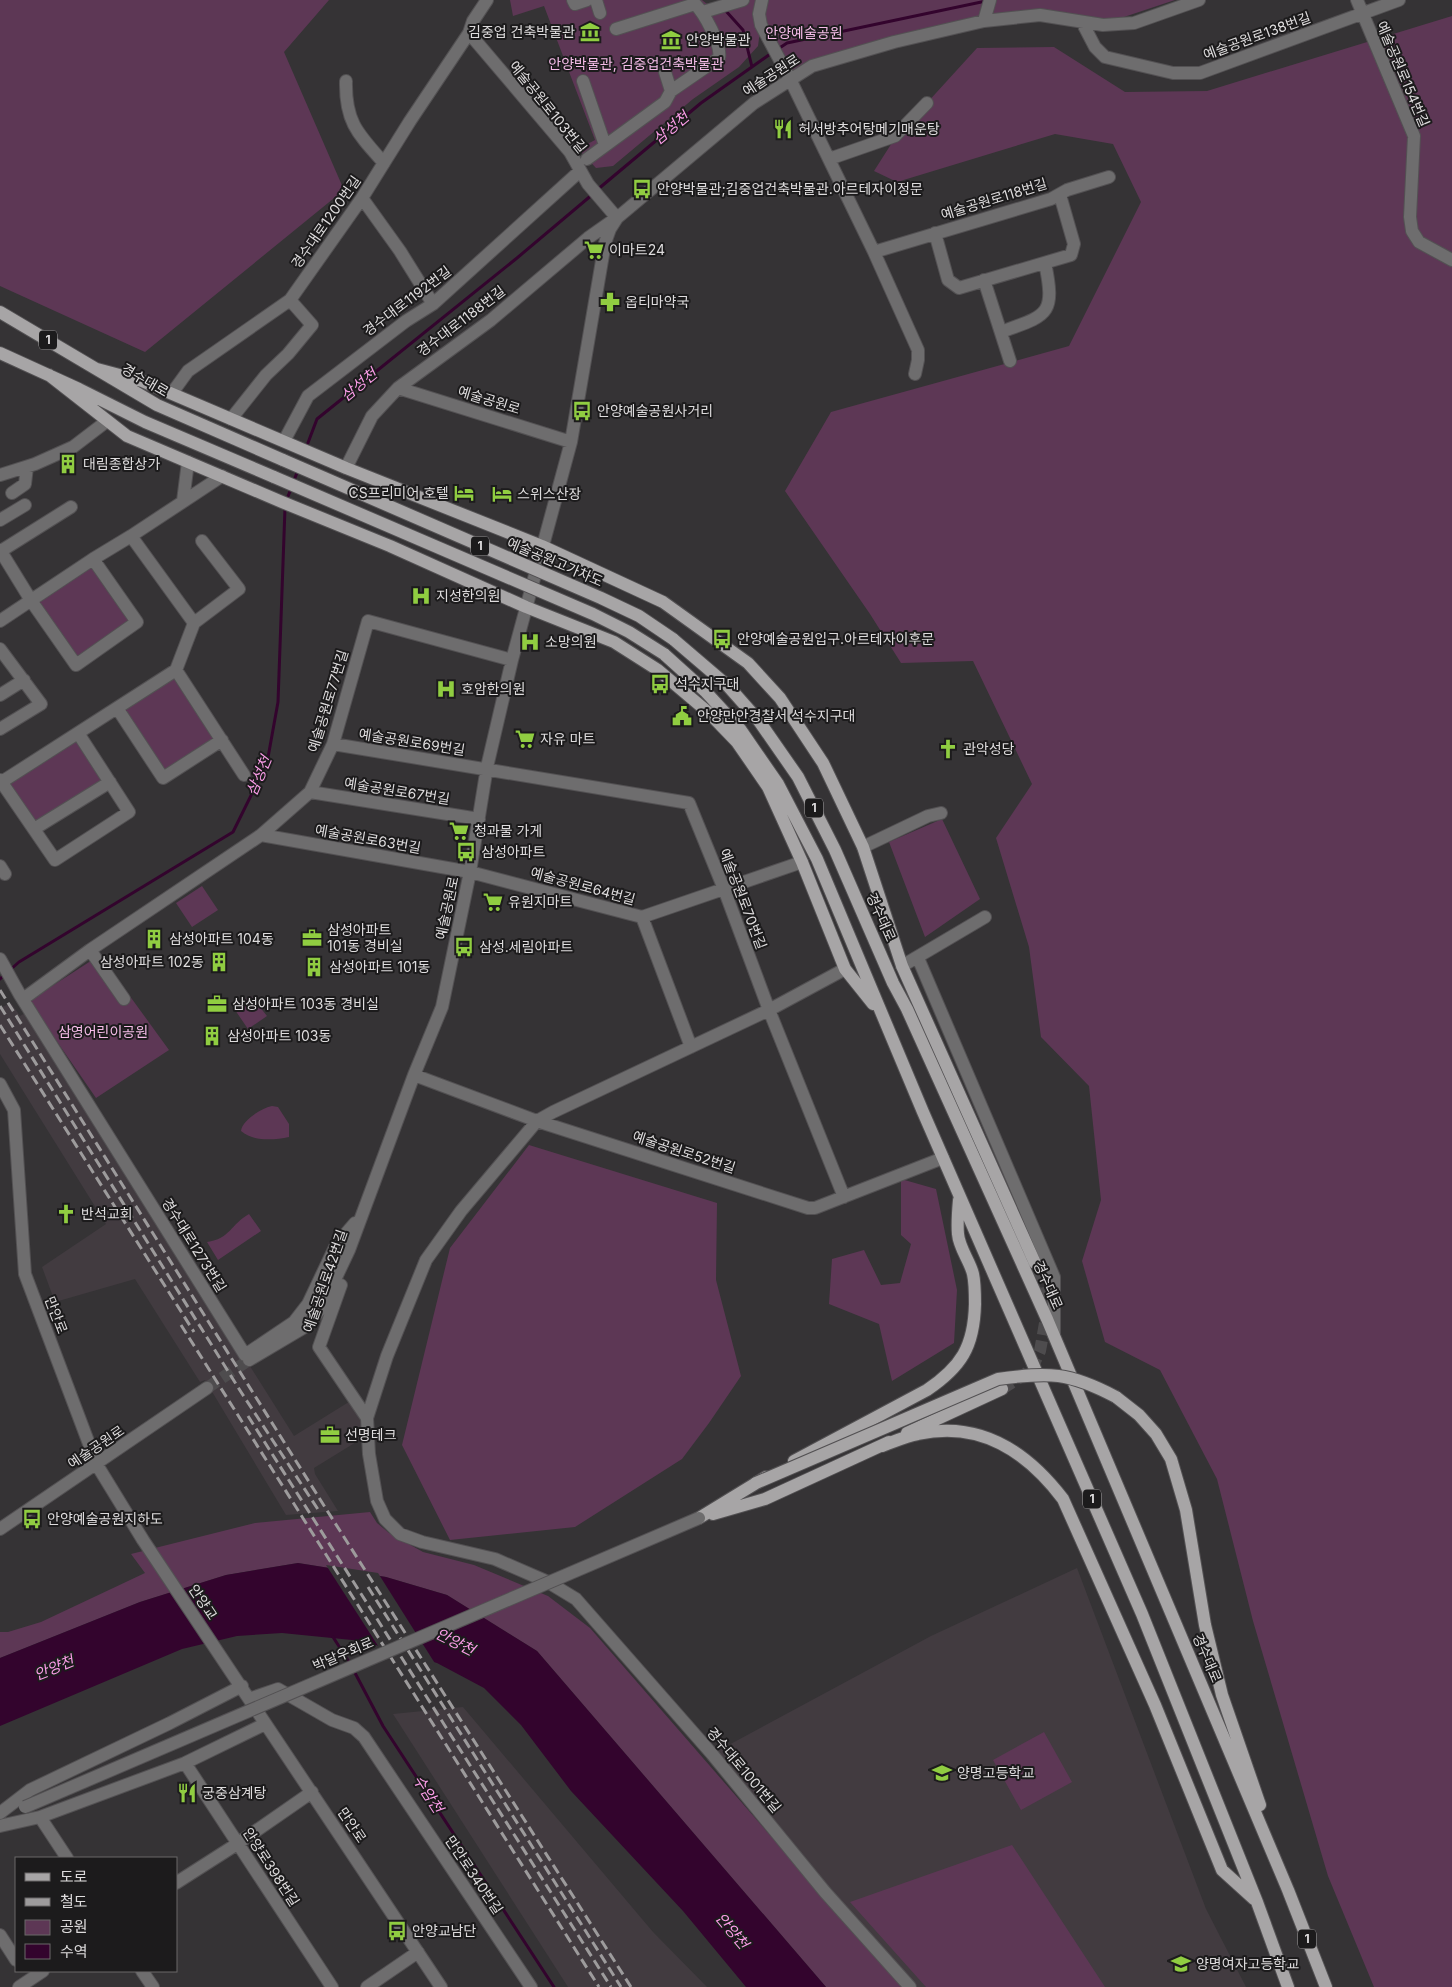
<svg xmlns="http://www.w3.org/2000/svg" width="1452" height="1987" font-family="Inter,'Noto Sans KR',sans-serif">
<rect width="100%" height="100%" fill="#353335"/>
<!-- built -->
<path fill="#423b40" d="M11 1003 20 1016 27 1012 294 1436 352 1400 366 1421V1436L314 1468 315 1474 338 1511 286 1515 205 1380 200 1382 135 1279 55 1302 42 1267 106 1224 0 1054V1008Z
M1077 1568 1206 1909 1246 1987H910L712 1754 931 1636Z
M463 1707 653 1932 707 1987H568L393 1714Z"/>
<!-- green -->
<path fill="#5d3755" d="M0 0H329L284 52 344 190 145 352 0 286Z
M510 0H702L707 4 727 0H757L760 31 758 46 739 67 693 99 613 166 596 168 578 149 595 140 544 6 513 16Z
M762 0H1175L1103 24 1000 17 790 78 765 29Z
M1452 16V1987H1374L1328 1876 1253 1621 1217 1479 1160 1370 1105 1342 1082 1261 1101 1200 1089 1086 1041 1037 1029 947 996 838 1032 784 973 661 901 663 870 614 785 491 831 412 1069 346 1141 202 1113 144 1055 134 897 182 874 171 895 138 977 48 1054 47 1125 92 1207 91Z
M93 559 137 622 76 665 32 602Z
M176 670 222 740 163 778 117 708Z
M78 733 110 782 34 829 2 782Z
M942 819 980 899 925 937 889 842Z
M202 886 218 910 192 927 176 903Z
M100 955 169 1050 96 1098 29 1001Z
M251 996 267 1016 248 1029 233 1007Z
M272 1106 278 1107 289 1124V1137C274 1140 254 1142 241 1131 242 1120 262 1108 272 1106Z
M529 1145 717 1203 716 1280 741 1376 709 1423 682 1459 575 1527 450 1540 402 1445 450 1248Z
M901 1179 936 1189 957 1290 954 1343 892 1381 879 1324 829 1304 832 1259 864 1250 881 1285 900 1283 911 1244 901 1235Z
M249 1214 261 1231 218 1260 207 1242C230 1239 231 1224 249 1214Z
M370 1512 377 1523 389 1533 423 1552 474 1565 548 1596 590 1628 902 1987H826L537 1651 447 1595 386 1577 298 1563 226 1575 140 1602 0 1658V1632H8L41 1622 145 1573 131 1554 255 1523Z
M1044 1732 1072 1782 1021 1810 993 1760Z
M1012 1845 1105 1987H926L850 1902Z"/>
<!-- water -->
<path fill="#33042d" d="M298 1563 386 1577 447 1595 537 1651 826 1987H746L683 1911 571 1791 521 1725 484 1688 437 1663 362 1641 282 1633 237 1636 182 1649 0 1726V1658L140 1602 226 1575Z"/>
<!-- pier -->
<path fill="#353335" d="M326 1565 378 1573 436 1665 380 1649Z"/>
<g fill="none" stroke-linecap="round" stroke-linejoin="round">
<!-- stream -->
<path stroke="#33042d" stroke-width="3" d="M725 10 743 30 752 67
M778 49 787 43 986 1
M597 190 701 103 773 52
M306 448 317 419 517 258 593 194
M293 483 298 470
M286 501 291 489
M10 970 19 962 233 832 267 763 278 702 285 508
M0 979 5 974
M333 1637 351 1665
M354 1671 383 1726 554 1987"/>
<!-- minor-tunnel -->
<path stroke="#4e4c4e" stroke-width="12" stroke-dasharray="12 6" stroke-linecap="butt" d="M207 1388 249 1360"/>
<!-- major-tunnel -->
<path stroke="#4e4c4e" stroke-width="12" stroke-dasharray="12 6" stroke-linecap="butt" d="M1002 1389 1031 1370 1040 1351 1045 1323 1044 1296 1035 1263"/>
<defs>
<path id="minor" d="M573 0 575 4 587 0
M596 0 600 13
M762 0 759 14 761 25 790 79 874 252 918 350V360L915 374
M1357 0 1414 136 1410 217 1412 231 1419 242 1452 260
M703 12 743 0
M984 21 990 0
M1082 22 1095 47 1105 57 1173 73H1200L1399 0
M616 29 695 4C704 13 722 45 719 58L671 91
M469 33 570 152 588 184 617 218
M346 81C345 122 358 134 384 163
M583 81 605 145
M587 159 665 102 671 91 665 72
M829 159 895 136 927 103
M362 198 400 251 433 304
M935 233 948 280 959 288 1071 255 1074 244 1060 195
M874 252 1051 199 1067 190 1109 177
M984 280 1010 361
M1001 332C1047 315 1056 316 1045 263
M398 388 571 442
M172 393 188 371 290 300 362 198 410 121 469 33 473 21 487 0
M231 419 266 375 288 354 312 325 290 300
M284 441 308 396 406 321 433 304 580 171
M346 468 372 416 398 388 491 320 588 238 615 219
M0 475 35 464 73 447 107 421
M12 493 25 484 27 467
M183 501 188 462
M0 520 25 505
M131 536 194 623 176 670 244 775
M0 550 32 602 76 665 137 622 93 559
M1 551 71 507
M0 621 93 559 131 536 222 476
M194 623 239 589 202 541
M0 649 41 704 0 729
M0 695 24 680
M117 708 163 778 222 740
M333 744 689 803 724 889 769 1010 844 1197
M0 780 55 860 129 812 78 733
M0 783 176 670
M310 792 479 819
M34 829 110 782
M261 835 470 872 642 917 802 862
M863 847 928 816 941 813
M0 866 5 874
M642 917 691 1047
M90 950 124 999
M918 958 1054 1277V1335
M0 959 20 995 245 1355 294 1322 308 1304 336 1245 355 1223
M902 966 985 917
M23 999 90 950 261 835 310 792 333 744 368 621 512 660
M414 1075 537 1121 808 1208H815L943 1158
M0 1084 14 1110 25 1274 97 1465 143 1540 441 1987
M341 1285 319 1347 367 1418 369 1454 377 1501 385 1519 400 1534 422 1542 495 1559 548 1582 576 1599 712 1754 825 1892 910 1987
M249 1360 308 1325 322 1307 349 1250 414 1075 442 1007 470 872 487 767 512 660 571 442 605 243 610 229 617 218 754 103 812 66 894 42 984 21 1040 15 1103 25 1134 23 1199 0
M367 1418 387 1356 426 1260 461 1211 537 1121 553 1112 769 1010 845 969
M0 1529 207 1388
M249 1699 278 1689 332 1720 354 1728 364 1737 531 1987
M185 1763 332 1987
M0 1813 30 1790 170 1723 242 1686
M40 1817 67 1858
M0 1826 40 1817 185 1763 265 1724
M176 1883 237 1844 312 1792
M0 1935 16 1960
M142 1971 153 1987
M19 1987 43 1971
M367 1987 418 1952"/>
<path id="major" d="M0 312 157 405 283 460
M0 353 79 389 145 422 274 477
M97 369 142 381 346 468 542 546 663 602 748 663 780 698 823 763 863 847 902 966 1035 1263
M49 375 127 436 282 502 390 546 526 607 614 642 658 670 709 713 737 742 768 787 802 862 845 969 873 1004
M673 639 728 686 759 721 798 777 835 850 893 983 907 1009 1047 1319 1288 1890 1326 1987
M664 654 705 691 740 729 778 784 817 859 923 1112 1142 1614 1257 1902 1288 1987
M1116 1397 1139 1415 1156 1434 1171 1459 1186 1510 1205 1625 1222 1695 1260 1805
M907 1433 1002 1389
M882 1446C893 1442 906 1436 918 1434 981 1420 1027 1452 1063 1499L1155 1705 1222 1870 1254 1899
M794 1461 927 1390C961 1367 974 1347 975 1304 975 1295 975 1283 973 1274 970 1261 959 1248 958 1234 957 1223 958 1211 959 1200
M713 1514 765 1499 889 1442
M699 1518 766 1477"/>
</defs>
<!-- minor casing -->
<use href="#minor" stroke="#535153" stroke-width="14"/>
<!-- major casing -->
<use href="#major" stroke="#535153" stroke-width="14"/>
<!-- minor -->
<use href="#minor" stroke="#6e6d6e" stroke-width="12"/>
<!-- major -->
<use href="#major" stroke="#a7a5a6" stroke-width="12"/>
<!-- rail -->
<path stroke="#9d9b9c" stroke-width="3" stroke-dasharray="10 5" stroke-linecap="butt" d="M0 990 328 1512 631 1987
M0 1006 241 1392 319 1511
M0 1025 194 1332
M181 1325 599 1987
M248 1416 611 1987
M368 1587 621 1987"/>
<defs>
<path id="minor-bridge" d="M25 1807 699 1518"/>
<path id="major-bridge" d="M283 460 601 598 639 616 673 639
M274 477 593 614 629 632 664 654
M756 1483 998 1379C1049 1372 1069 1372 1116 1397"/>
</defs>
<!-- minor-bridge casing -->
<use href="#minor-bridge" stroke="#535153" stroke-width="14" stroke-linecap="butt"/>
<!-- major-bridge casing -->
<use href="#major-bridge" stroke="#535153" stroke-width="14" stroke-linecap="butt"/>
<!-- minor-bridge -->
<use href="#minor-bridge" stroke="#6e6d6e" stroke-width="12"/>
<!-- major-bridge -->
<use href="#major-bridge" stroke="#a7a5a6" stroke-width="12"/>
</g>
<!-- icons -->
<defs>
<symbol id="museum-bare" viewBox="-9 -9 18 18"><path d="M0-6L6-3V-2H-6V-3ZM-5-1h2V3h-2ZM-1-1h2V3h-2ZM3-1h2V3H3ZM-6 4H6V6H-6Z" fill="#90cd41" stroke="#1c1b1c" stroke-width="2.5" paint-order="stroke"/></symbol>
<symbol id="restaurant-bare" viewBox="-9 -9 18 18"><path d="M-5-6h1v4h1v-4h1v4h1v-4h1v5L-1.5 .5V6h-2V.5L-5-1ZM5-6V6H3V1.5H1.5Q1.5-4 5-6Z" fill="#90cd41" stroke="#1c1b1c" stroke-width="2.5" paint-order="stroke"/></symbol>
<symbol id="bus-bare" viewBox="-9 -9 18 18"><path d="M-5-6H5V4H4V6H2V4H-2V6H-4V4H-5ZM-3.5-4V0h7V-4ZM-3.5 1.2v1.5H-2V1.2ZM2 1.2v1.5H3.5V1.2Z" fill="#90cd41" stroke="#1c1b1c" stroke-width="2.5" paint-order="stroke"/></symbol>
<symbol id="supermarket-bare" viewBox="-9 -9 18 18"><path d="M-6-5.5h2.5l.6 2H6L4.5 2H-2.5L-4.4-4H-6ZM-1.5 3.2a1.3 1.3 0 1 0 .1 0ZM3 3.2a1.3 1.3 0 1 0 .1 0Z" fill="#90cd41" stroke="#1c1b1c" stroke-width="2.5" paint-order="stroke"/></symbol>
<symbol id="pharmacy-bare" viewBox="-9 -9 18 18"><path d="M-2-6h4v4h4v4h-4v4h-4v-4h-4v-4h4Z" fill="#90cd41" stroke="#1c1b1c" stroke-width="2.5" paint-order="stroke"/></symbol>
<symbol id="building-bare" viewBox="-9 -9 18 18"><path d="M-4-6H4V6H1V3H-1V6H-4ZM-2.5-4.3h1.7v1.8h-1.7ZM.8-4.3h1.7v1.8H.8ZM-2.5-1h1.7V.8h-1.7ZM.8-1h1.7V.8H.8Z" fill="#90cd41" stroke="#1c1b1c" stroke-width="2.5" paint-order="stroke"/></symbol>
<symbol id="hotel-bare" viewBox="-9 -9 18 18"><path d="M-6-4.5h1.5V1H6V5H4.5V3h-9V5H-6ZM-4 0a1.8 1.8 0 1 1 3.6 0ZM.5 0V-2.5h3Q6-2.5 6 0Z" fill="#90cd41" stroke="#1c1b1c" stroke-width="2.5" paint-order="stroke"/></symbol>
<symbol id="hospital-bare" viewBox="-9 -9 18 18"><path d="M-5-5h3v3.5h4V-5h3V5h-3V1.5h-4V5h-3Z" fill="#90cd41" stroke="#1c1b1c" stroke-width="2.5" paint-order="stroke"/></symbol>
<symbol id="civic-bare" viewBox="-9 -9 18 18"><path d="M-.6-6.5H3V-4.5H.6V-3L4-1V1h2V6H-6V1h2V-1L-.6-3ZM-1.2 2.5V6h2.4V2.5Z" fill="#90cd41" stroke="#1c1b1c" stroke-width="2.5" paint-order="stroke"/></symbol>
<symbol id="church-bare" viewBox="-9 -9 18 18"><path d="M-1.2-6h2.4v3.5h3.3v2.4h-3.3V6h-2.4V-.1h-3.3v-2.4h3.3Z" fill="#90cd41" stroke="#1c1b1c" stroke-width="2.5" paint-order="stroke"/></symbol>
<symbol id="office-bare" viewBox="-9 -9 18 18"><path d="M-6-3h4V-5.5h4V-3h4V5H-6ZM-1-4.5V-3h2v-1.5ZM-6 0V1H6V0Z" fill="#90cd41" stroke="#1c1b1c" stroke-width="2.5" paint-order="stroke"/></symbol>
<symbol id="school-bare" viewBox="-9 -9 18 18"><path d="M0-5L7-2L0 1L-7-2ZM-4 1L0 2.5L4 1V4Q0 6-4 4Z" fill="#90cd41" stroke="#1c1b1c" stroke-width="2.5" paint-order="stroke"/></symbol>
</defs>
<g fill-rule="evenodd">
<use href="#museum-bare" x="576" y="18" width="28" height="28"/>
<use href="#museum-bare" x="657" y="26" width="28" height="28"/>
<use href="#restaurant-bare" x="769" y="115" width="28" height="28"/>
<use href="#bus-bare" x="628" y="175" width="28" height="28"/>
<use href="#supermarket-bare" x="580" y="236" width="28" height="28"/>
<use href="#pharmacy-bare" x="596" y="288" width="28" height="28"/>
<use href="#bus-bare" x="568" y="397" width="28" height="28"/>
<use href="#building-bare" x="54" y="450" width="28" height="28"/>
<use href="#hotel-bare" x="450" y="479" width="28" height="28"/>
<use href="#hotel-bare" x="488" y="480" width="28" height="28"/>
<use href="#hospital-bare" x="407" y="582" width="28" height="28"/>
<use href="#bus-bare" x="708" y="625" width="28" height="28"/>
<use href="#hospital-bare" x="516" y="628" width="28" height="28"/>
<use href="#bus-bare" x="646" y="670" width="28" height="28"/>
<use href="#hospital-bare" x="432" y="675" width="28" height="28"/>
<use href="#civic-bare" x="668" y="702" width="28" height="28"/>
<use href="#supermarket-bare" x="511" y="725" width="28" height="28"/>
<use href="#church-bare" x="934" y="735" width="28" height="28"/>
<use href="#supermarket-bare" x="445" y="817" width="28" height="28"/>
<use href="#bus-bare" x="452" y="838" width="28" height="28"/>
<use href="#supermarket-bare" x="479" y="888" width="28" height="28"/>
<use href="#office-bare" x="298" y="924" width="28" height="28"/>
<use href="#building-bare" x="140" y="925" width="28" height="28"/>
<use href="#bus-bare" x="450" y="933" width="28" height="28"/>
<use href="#building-bare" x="205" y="948" width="28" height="28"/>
<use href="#building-bare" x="300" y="953" width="28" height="28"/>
<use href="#office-bare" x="203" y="990" width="28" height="28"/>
<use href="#building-bare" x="198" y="1022" width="28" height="28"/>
<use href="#church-bare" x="52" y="1200" width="28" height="28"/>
<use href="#office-bare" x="316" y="1421" width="28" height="28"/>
<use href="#bus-bare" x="18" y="1505" width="28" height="28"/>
<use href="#school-bare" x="928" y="1759" width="28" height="28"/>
<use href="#restaurant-bare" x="173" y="1779" width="28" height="28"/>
<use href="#bus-bare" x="383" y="1917" width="28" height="28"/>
<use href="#school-bare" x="1167" y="1950" width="28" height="28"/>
</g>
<g text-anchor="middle" stroke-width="4" stroke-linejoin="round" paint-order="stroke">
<!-- shield labels -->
<g fill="#1c1b1c" stroke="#a4a2a3" stroke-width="1">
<rect x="39" y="330.5" width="18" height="19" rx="4"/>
<rect x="471" y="536.5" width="18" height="19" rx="4"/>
<rect x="805" y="798.5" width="18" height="19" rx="4"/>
<rect x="1083" y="1489.5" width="18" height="19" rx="4"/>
<rect x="1298" y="1929.5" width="18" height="19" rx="4"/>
</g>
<g font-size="12" font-weight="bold" fill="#dedcdd">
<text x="48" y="344">1</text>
<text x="480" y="550">1</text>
<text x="814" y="812">1</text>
<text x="1092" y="1503">1</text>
<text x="1307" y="1943">1</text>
</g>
<!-- poi labels -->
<g font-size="14" fill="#dedcdd" stroke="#1c1b1c" text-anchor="start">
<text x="575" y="37" text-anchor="end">김중업 건축박물관</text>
<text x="686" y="45">안양박물관</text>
<text x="798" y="134">허서방추어탕메기매운탕</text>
<text x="657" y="194">안양박물관;김중업건축박물관.아르테자이정문</text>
<text x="609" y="255">이마트24</text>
<text x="625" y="307">옵티마약국</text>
<text x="597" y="416">안양예술공원사거리</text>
<text x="83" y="469">대림종합상가</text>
<text x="449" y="498" text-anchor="end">CS프리미어 호텔</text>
<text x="517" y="499">스위스산장</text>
<text x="436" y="601">지성한의원</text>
<text x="737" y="644">안양예술공원입구.아르테자이후문</text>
<text x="545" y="647">소망의원</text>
<text x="675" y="689">석수지구대</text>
<text x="461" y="694">호암한의원</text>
<text x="697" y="721">안양만안경찰서 석수지구대</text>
<text x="540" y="744">자유 마트</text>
<text x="963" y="754">관악성당</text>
<text x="474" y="836">청과물 가게</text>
<text x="481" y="857">삼성아파트</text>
<text x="508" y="907">유원지마트</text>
<text x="327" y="935">삼성아파트<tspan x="327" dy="16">101동 경비실</tspan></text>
<text x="169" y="944">삼성아파트 104동</text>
<text x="479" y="952">삼성.세림아파트</text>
<text x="204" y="967" text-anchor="end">삼성아파트 102동</text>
<text x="329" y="972">삼성아파트 101동</text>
<text x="232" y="1009">삼성아파트 103동 경비실</text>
<text x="227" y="1041">삼성아파트 103동</text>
<text x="81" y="1219">반석교회</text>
<text x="345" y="1440">선명테크</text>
<text x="47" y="1524">안양예술공원지하도</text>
<text x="957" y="1778">양명고등학교</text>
<text x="202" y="1798">궁중삼계탕</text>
<text x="412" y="1936">안양교남단</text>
<text x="1196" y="1969">양명여자고등학교</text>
</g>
<!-- park labels -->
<g font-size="14" fill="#f4bbe7" stroke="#1c1b1c">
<text x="804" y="38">안양예술공원</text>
<text x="636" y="69">안양박물관, 김중업건축박물관</text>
<text x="103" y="1037">삼영어린이공원</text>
</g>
<!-- street labels -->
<g font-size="14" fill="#dedcdd" stroke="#1c1b1c">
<text transform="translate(1257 36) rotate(-20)" y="5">예술공원로138번길</text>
<text transform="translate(1403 74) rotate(67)" y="5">예술공원로154번길</text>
<text transform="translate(771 75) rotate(-33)" y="5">예술공원로</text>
<text transform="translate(548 107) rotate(51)" y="5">예술공원로103번길</text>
<text transform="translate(994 199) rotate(-17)" y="5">예술공원로118번길</text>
<text transform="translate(326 222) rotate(-55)" y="5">경수대로1200번길</text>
<text transform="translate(407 301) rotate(-37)" y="5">경수대로1192번길</text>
<text transform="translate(461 321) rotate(-37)" y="5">경수대로1188번길</text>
<text transform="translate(145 380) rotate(30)" y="5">경수대로</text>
<text transform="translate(489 400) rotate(17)" y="5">예술공원로</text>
<text transform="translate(555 562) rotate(23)" y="5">예술공원고가차도</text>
<text transform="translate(328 701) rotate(-73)" y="5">예술공원로77번길</text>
<text transform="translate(412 742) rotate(9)" y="5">예술공원로69번길</text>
<text transform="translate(397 791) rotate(9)" y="5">예술공원로67번길</text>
<text transform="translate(368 839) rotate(10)" y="5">예술공원로63번길</text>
<text transform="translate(583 886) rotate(15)" y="5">예술공원로64번길</text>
<text transform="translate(743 899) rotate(69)" y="5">예술공원로70번길</text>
<text transform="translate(447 908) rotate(-78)" y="5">예술공원로</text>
<text transform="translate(881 917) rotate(66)" y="5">경수대로</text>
<text transform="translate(684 1152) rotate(18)" y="5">예술공원로52번길</text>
<text transform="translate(194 1245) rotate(58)" y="5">경수대로1273번길</text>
<text transform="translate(325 1281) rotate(-71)" y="5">예술공원로42번길</text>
<text transform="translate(1048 1285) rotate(66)" y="5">경수대로</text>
<text transform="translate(56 1315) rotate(69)" y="5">만안로</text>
<text transform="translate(96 1447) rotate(-34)" y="5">예술공원로</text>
<text transform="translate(203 1602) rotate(56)" y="5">안양교</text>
<text transform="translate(343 1654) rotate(-23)" y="5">박달우회로</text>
<text transform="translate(1207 1658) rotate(67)" y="5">경수대로</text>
<text transform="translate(744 1770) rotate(50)" y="5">경수대로1001번길</text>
<text transform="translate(352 1825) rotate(56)" y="5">만안로</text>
<text transform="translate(271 1867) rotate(57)" y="5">안양로398번길</text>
<text transform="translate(474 1875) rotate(56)" y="5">만안로340번길</text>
</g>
<!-- water labels -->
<g font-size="15" font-style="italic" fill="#fb9de8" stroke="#1c1b1c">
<text transform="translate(671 128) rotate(-40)" y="5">삼성천</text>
<text transform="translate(359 385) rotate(-39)" y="5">삼성천</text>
<text transform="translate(259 776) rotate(-67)" y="5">삼성천</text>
<text transform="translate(455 1642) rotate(27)" y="5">안양천</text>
<text transform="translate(54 1668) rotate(-22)" y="5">안양천</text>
<text transform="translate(428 1794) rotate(57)" y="5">수암천</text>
<text transform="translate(732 1931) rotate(50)" y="5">안양천</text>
</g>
</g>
<!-- legend -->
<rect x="15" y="1857" width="162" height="115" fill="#1c1b1c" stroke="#6a6869"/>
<rect x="25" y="1873" width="25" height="8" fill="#a7a5a6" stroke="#6a6869"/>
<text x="60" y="1882" font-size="15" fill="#dedcdd">도로</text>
<rect x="25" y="1898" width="25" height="8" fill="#9d9b9c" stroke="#6a6869"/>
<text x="60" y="1907" font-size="15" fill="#dedcdd">철도</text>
<rect x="25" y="1920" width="25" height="15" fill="#5d3755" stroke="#6a6869"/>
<text x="60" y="1932" font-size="15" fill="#dedcdd">공원</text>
<rect x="25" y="1944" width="25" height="15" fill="#33042d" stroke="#6a6869"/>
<text x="60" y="1957" font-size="15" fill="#dedcdd">수역</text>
</svg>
